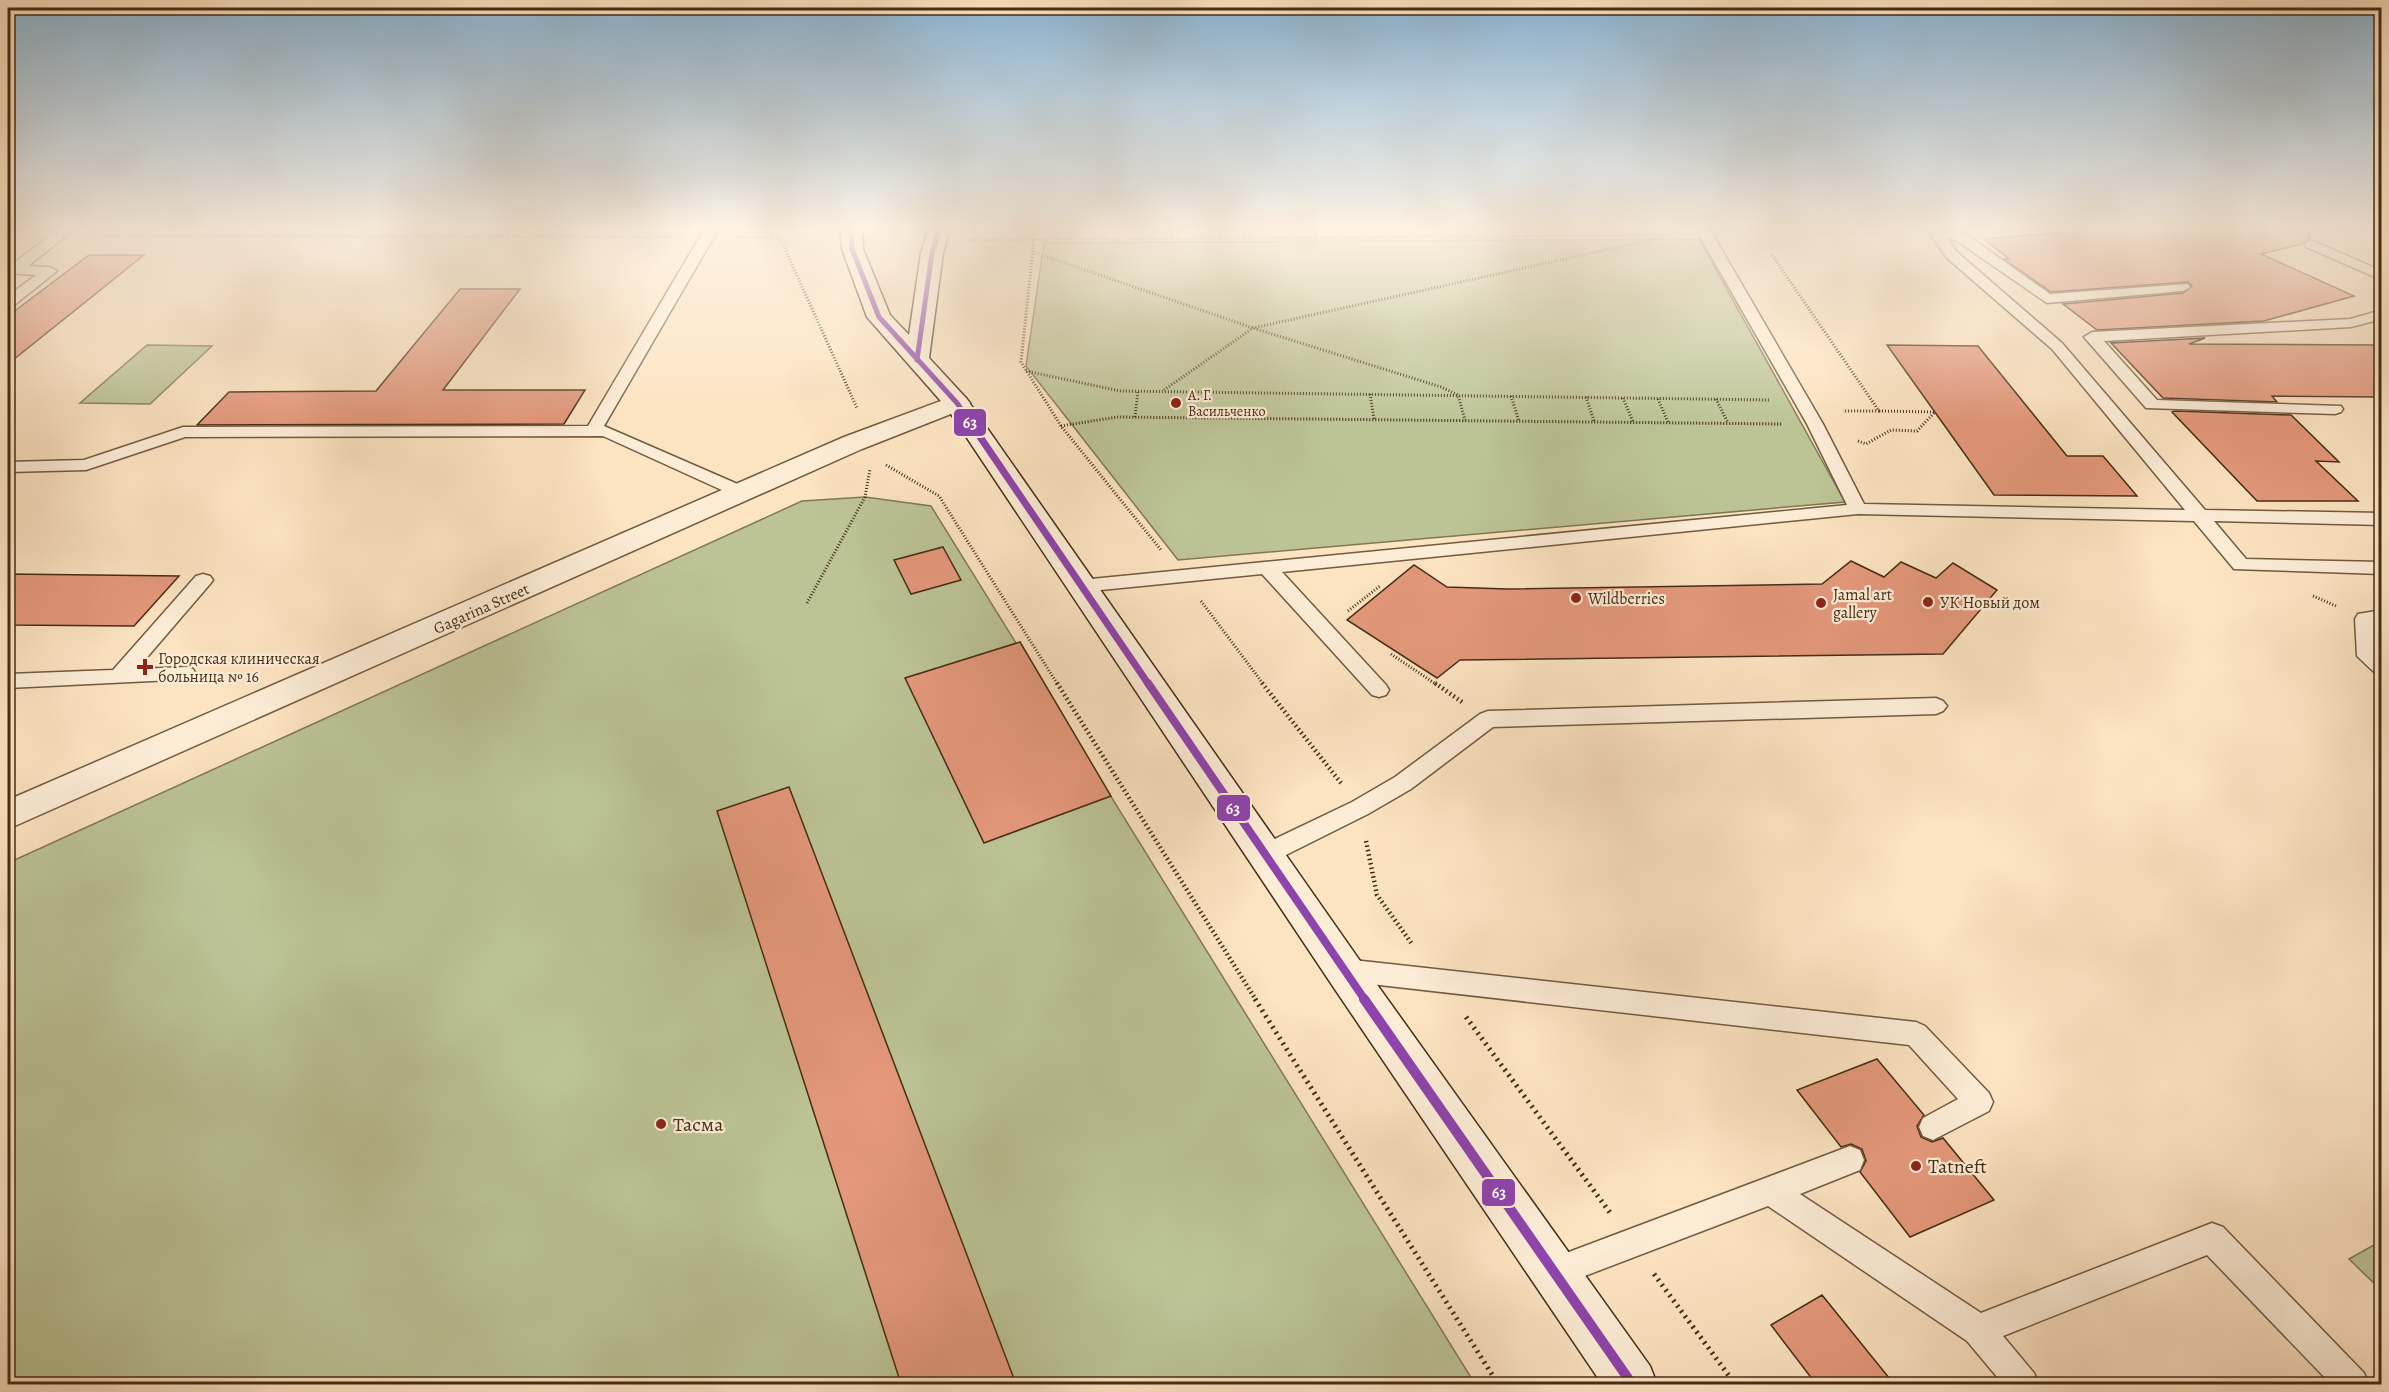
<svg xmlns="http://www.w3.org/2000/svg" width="2389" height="1392" font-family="Alegreya,serif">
<rect width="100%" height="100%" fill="#fce3c1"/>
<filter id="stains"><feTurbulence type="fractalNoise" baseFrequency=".00333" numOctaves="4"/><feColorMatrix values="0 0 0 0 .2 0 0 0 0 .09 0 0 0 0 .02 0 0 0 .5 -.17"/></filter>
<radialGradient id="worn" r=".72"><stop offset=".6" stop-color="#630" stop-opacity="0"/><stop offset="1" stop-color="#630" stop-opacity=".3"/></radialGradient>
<!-- green -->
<path fill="#bcc496" stroke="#807855" stroke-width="1.5" d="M1699 239 1845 502 1178 560 1026 366 1044 243Z
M147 345 212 346 150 404 80 403Z
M865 497 931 506 1475 1384H8V863L802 501Z
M2381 1241V1290L2349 1259Z"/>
<!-- building -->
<path fill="#e4987b" stroke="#442c14" stroke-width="1.5" d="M2117 228H2309L2310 238 2302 244 2261 254 2354 296 2264 321 2097 330 2063 304 2183 293 2192 286 2188 282 2051 292 2004 259H2009L1984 239Z
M89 255H144L8 364V316Z
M460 289H520L443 390H585L564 424 197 425 229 392 376 391Z
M2205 338 2189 344 2382 345V397L2272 396 2277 402 2163 398 2111 343Z
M1887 345 1978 346 2067 456H2103L2137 496 1994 495Z
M2175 411 2291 415 2339 462 2316 461 2358 501H2257L2172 412Z
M943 547 961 580 911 594 894 560Z
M1851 561 1884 577 1901 562 1936 578 1953 563 1997 590 1943 654 1460 660 1437 678 1347 620 1414 565 1447 587 1507 589 1822 584Z
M8 574 179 576 134 626 8 625Z
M1020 642 1111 796 984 843 905 678Z
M789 787 1016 1384H901L717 811Z
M1877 1059 1924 1115 1917 1126 1921 1137 1932 1142 1943 1138 1994 1200 1910 1237 1860 1172 1866 1161 1862 1149 1851 1144 1841 1147 1797 1090Z
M1822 1295 1894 1384H1816L1771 1325Z"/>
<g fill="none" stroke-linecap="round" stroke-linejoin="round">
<defs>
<path id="service" d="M60 228H76L28 266 50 267 57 271 13 306 8 307V296L36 275 8 273V265H11Z
M705 228H719L604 426 749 489 752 493 749 497H737L603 436 185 437 86 470 8 472V462L84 460 183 427 588 426Z
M1695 228H1709L1823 424 1864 504 2185 510 2052 349 1947 258 1926 228H1943L1967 235 2050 294 2188 284 2190 287 2183 291 2047 303 1957 241 1947 238 1957 252 2062 343 2205 510 2382 513V525L2214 521 2246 559 2382 562V574L2234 569 2194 521 1858 514 1282 572 1386 685 1389 690 1386 695 1379 697 1372 695 1262 574 1081 592 1074 590 1071 586 1074 582 1081 580 1847 505 1807 424Z
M2311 240 2382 271V280L2306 247 2304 244Z
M2382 310V319L2351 327 2104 341 2157 400 2341 406 2343 409 2341 412 2335 414 2146 408 2084 337 2092 332 2350 319Z
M203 574 210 576 213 580 210 584 137 669 186 667 193 669 196 674 193 679 8 688V674L113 670 196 576Z
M2382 610V623L2375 624 2377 653 2382 657V675L2375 673 2357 656 2355 619 2358 614Z
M1936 698 1943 701 1947 706 1943 711 1936 714 1493 727 1411 789 1368 814 1274 861 1266 863 1258 861 1254 854 1258 847 1352 802 1395 777 1480 714 1488 711Z
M1344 959 1916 1022 1925 1026 1989 1093 1993 1102 1989 1111 1933 1140 1923 1136 1919 1127 1923 1118 1958 1099 1909 1045 1344 981 1335 978 1331 970 1335 962Z
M1850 1146 1860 1150 1864 1160 1860 1170 1800 1194 1981 1313 2212 1223 2223 1227 2364 1373 2369 1384H2331L2207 1255 2003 1336 2034 1373 2039 1384H2003L1967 1341 1768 1206 1556 1287 1545 1283 1541 1272 1545 1261Z"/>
<path id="minor" d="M957 395 966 398 970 403 966 408 862 449 8 829V800L844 437Z"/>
<path id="secondary" d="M840 228H862L863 249 890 315 909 335 921 253 929 228H950L943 253 929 358 966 398 1358 958 1650 1366 1657 1384H1602L1330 982 947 408 867 317 842 249Z"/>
</defs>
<!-- service casing -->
<use href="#service" stroke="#725a3f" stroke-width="3"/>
<!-- minor casing -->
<use href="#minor" stroke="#725a3f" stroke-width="3"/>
<!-- secondary casing -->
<use href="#secondary" stroke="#442c14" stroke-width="3"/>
<!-- path-far2 -->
<path stroke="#442c14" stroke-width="3" stroke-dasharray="1 2" stroke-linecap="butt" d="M2276 228 2286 233
M1738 232 1905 233
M95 236 673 237
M737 237 780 238 857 408
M1034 239 1021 362 1061 426 1161 550
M969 240 1674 235
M1033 252 1253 328 1441 387 1458 395 1465 420
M1772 255 1879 411H1843
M1026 371 1120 391 1769 400
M1164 390 1253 328 1664 237
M1370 394 1374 419
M1511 396 1519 421
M1586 397 1594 421
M1623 398 1633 422
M1658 399 1668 422
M1716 399 1728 423
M1879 411 1935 412
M1135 417 1138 391
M1061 426 1117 417 1782 424
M1858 441 1866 444 1891 430 1917 431 1935 412
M886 465 939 496 1058 685
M2313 596 2336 606
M1201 601 1264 685
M807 603 865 497 870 469
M1348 611 1380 586
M1391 654 1437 685"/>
<!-- path-far1 -->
<path stroke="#442c14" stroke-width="4.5" stroke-dasharray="1.5 3" stroke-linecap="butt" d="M1057 683 1256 1000
M1262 683 1341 783
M1435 683 1462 702
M1366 841 1377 895 1412 944"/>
<!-- path -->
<path stroke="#442c14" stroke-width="5" stroke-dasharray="2 4.5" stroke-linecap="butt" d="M1255 999 1498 1384
M1466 1017 1611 1214
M1654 1274 1735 1384"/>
<!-- service -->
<use href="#service" fill="#fdedd7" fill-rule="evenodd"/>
<!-- minor -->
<use href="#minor" fill="#fdedd7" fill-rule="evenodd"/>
<!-- secondary -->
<use href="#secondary" fill="#fdedd7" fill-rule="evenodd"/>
<defs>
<path id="bus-1-far3" d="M851 228 852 249 879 317 957 403 977 432
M917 360 932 253 940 228"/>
<path id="bus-1-far2" d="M976 431 1149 685"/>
<path id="bus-1-far1" d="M1148 683 1365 1000"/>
<path id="bus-1" d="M1364 999 1632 1384"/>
</defs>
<!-- bus-1-far3 casing -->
<use href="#bus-1-far3" stroke="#fdedd7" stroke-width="8"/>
<!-- bus-1-far2 casing -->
<use href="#bus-1-far2" stroke="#fdedd7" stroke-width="10"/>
<!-- bus-1-far1 casing -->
<use href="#bus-1-far1" stroke="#fdedd7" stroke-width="13"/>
<!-- bus-1 casing -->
<use href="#bus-1" stroke="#fdedd7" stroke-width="15"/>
<!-- bus-1-far3 -->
<use href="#bus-1-far3" stroke="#8e44ad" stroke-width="5"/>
<!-- bus-1-far2 -->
<use href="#bus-1-far2" stroke="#8e44ad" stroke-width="7"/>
<!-- bus-1-far1 -->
<use href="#bus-1-far1" stroke="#8e44ad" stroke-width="8"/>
<!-- bus-1 -->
<use href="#bus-1" stroke="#8e44ad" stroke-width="10"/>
</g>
<!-- sky -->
<linearGradient id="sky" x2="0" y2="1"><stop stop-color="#8cb7d7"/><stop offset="0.54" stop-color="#fef2e3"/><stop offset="1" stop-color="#fef2e3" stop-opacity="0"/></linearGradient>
<rect width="2389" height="423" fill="url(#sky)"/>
<!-- markers -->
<g fill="#8f2418" stroke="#fdedd7" stroke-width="2">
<circle cx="1176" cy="403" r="6"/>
<circle cx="1576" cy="598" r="6"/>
<circle cx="1928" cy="602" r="6"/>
<circle cx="1821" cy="603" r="6"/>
<path d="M142 658h6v6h6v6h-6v6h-6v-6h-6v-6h6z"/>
<circle cx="661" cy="1124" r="6"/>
<circle cx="1916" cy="1166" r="6"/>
</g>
<g text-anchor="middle" stroke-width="4.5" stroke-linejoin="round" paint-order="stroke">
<!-- far-poi labels -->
<g font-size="14" fill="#442c14" stroke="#fdedd7" text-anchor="start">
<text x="1188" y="400">А. Г.<tspan x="1188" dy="16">Васильченко</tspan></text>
</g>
<!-- poi labels -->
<g font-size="16" fill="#442c14" stroke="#fdedd7" text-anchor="start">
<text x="1833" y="600">Jamal art<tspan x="1833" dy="18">gallery</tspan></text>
<text x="1588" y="604">Wildberries</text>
<text x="1940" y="608">УК Новый дом</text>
<text x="158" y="664">Городская клиническая<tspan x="158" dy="18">больница № 16</tspan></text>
</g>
<!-- street labels -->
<g font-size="16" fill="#442c14" stroke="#fdedd7">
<text transform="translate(481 608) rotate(-24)" y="6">Gagarina Street</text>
</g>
<!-- near-poi labels -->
<g font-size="20" fill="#442c14" stroke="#fdedd7" text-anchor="start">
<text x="673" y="1131">Тасма</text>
<text x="1928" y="1173">Tatneft</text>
</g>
</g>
<g stroke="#fdedd7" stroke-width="2">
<rect x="953" y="408" width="34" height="29" rx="6" fill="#8e44ad"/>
<rect x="1216" y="794" width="35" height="28" rx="6" fill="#8e44ad"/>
<rect x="1481" y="1178" width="35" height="29" rx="6" fill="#8e44ad"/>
</g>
<g font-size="16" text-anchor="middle" font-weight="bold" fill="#fff">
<text x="970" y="428">63</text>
<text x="1233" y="814">63</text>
<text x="1499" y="1198">63</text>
</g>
<!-- margin -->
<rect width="2389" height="1392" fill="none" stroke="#fce3c1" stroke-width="30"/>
<rect x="9" y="9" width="2371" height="1374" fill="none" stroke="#442c14" stroke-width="3"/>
<rect x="15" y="15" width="2359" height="1362" fill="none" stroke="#442c14" stroke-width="1.5"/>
<rect width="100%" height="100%" filter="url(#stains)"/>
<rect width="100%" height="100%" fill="url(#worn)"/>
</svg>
